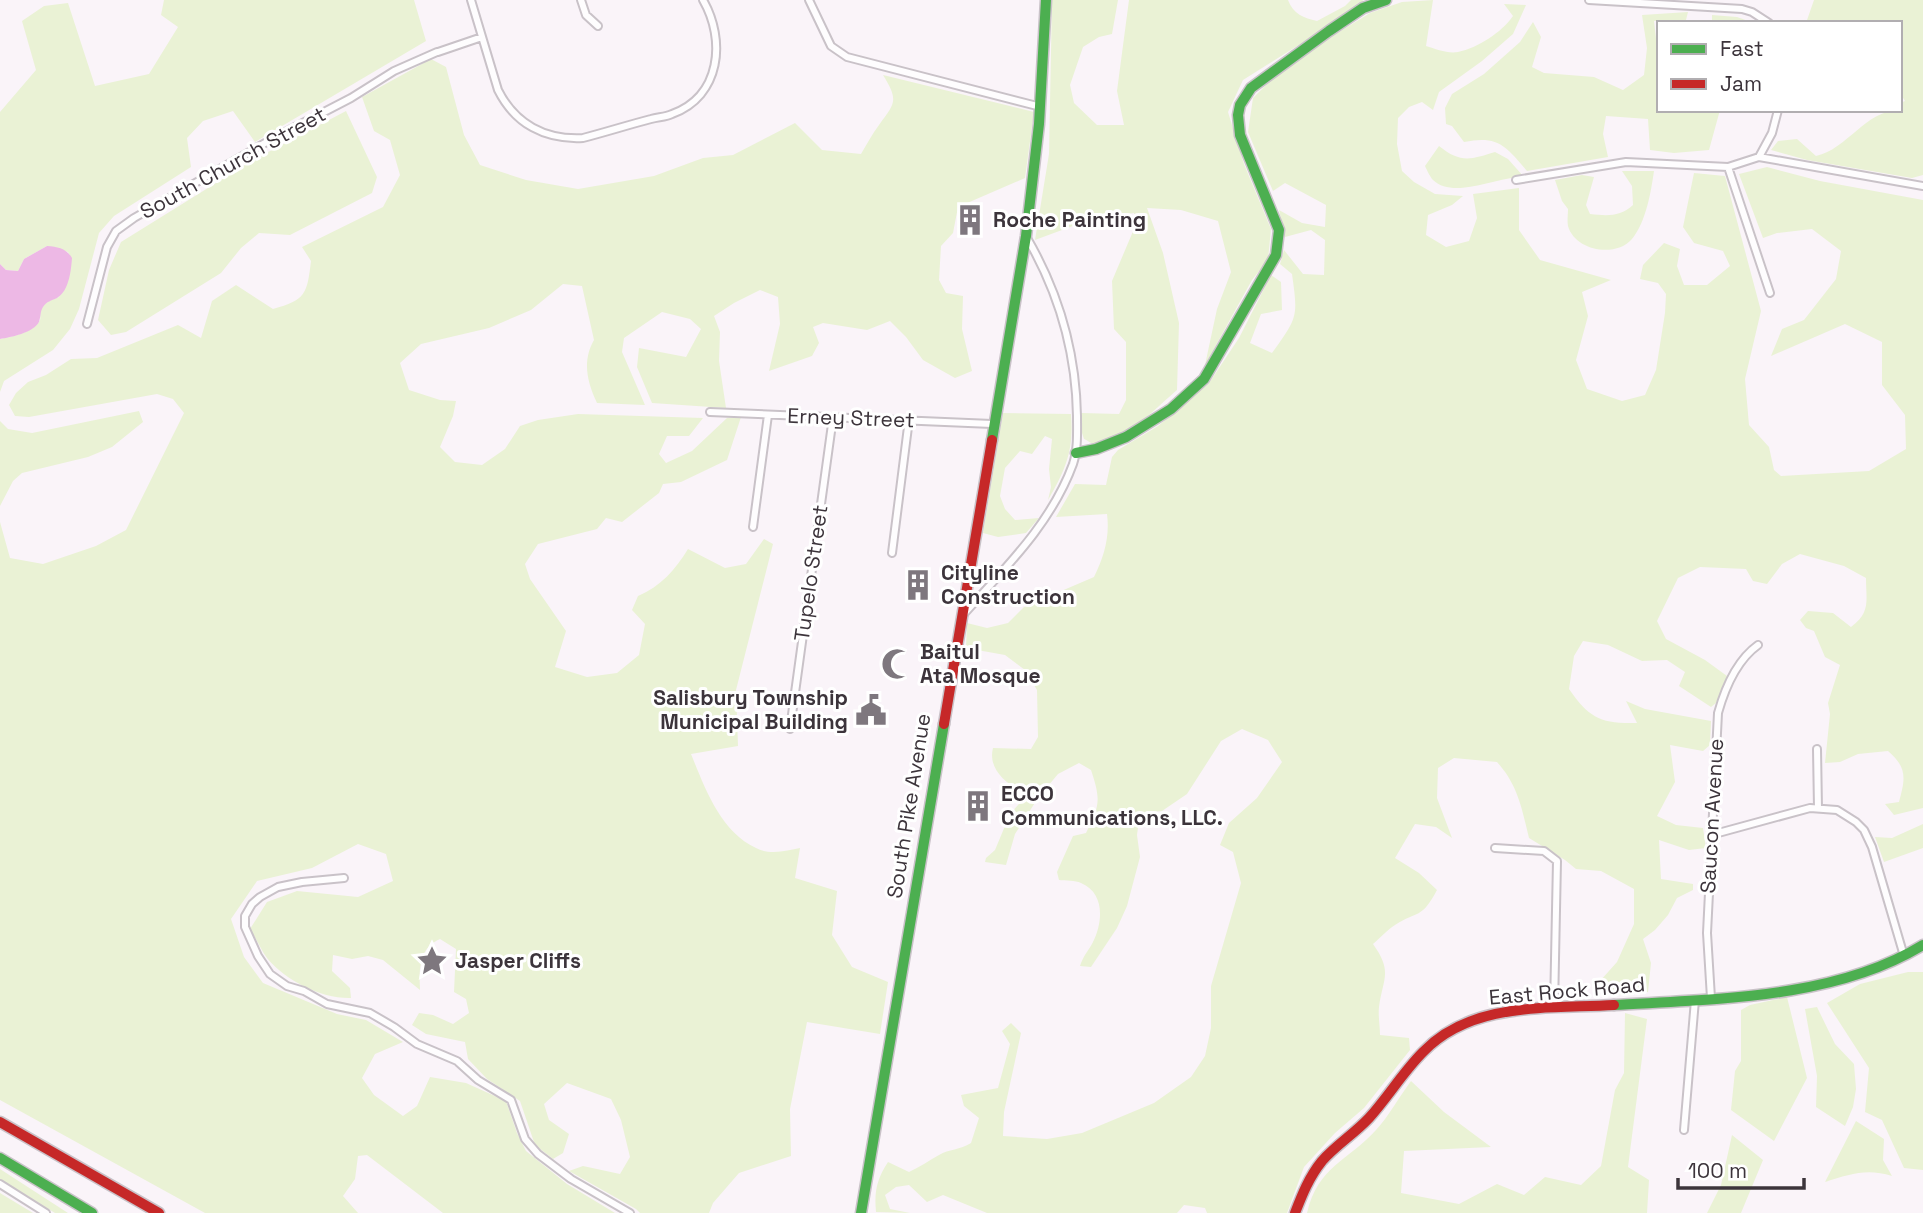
<svg xmlns="http://www.w3.org/2000/svg" width="1923" height="1213" font-family="'Space Grotesk',sans-serif">
<rect width="100%" height="100%" fill="#faf4f9"/>
<!-- green -->
<path fill="#eaf2d5" d="M164 0H414L426 41 255 142 233 111 203 121 187 138 191 167 114 216 99 233 79 309 70 329 53 350 4 381 0 392V339C11 337 35 332 40 320 41 317 39 313 41 309 44 302 53 299 59 297 65 283 76 267 68 252L47 246 24 259 18 271 6 270 0 264V112L36 70 22 21 44 6 68 3 95 86 149 74 178 27 161 15Z
M1052 0H1118L1112 34 1099 37 1083 47 1070 85 1074 103 1097 125H1124L1117 91 1129 0H1288C1293 14 1304 18 1317 21L1345 6 1351 0H1363L1361 6 1243 80 1228 112 1244 164 1271 229 1268 260 1252 280 1205 365 1217 309 1231 272 1218 221 1181 210 1147 208 1163 253 1179 323 1177 390C1159 405 1117 449 1094 444 1092 444 1085 439 1084 439L1081 430V413L1119 414 1126 400V342L1114 329 1112 281 1134 229V213L1089 220 1035 240 1049 154Z
M1433 0 1426 46C1436 49 1448 54 1458 52 1478 48 1502 32 1513 16L1504 4 1526 5 1513 34 1482 61 1439 92 1433 110 1422 102 1409 107 1398 118 1397 144 1402 171 1414 182 1435 194 1463 196 1452 205 1428 215 1426 235 1446 247 1469 241 1477 218 1473 194 1519 188V230L1540 260 1611 280 1582 292 1588 316 1576 360 1587 389 1622 401 1645 395 1656 370 1665 313 1666 294 1658 283 1640 279 1643 265 1664 243 1680 249 1677 266 1684 285H1707L1730 266 1723 251 1694 243 1683 227 1694 173 1725 176 1761 311 1745 379 1749 425 1769 447 1774 470 1781 476 1869 471 1906 449 1905 415 1882 385V342L1845 324 1771 356 1782 329 1804 320 1836 279 1841 251 1812 229 1777 233 1763 238 1739 174 1767 167 1820 181 1923 200V808L1894 815 1885 804 1899 802C1905 779 1908 768 1888 751L1858 754 1840 762 1825 763 1830 714 1828 703 1840 665 1825 657 1814 631 1806 628 1800 620 1808 611 1833 613 1851 627C1871 612 1866 601 1866 578L1844 566 1800 554 1782 564 1767 584 1753 581 1746 569 1700 567 1678 578 1657 621 1666 639 1705 660 1727 676 1716 703 1711 707 1679 686 1685 672 1667 660 1642 661 1608 645 1583 641 1574 656 1569 689C1589 718 1601 724 1637 723L1626 701 1645 709 1711 721 1710 745 1703 751 1670 745 1675 782 1657 816 1676 825 1703 828 1706 848 1689 850 1659 840 1661 879 1693 884V890L1677 898 1668 915 1655 930 1643 939 1651 963 1648 992 1606 996 1600 981 1617 962 1634 924V889L1601 871 1576 869 1565 860 1529 838C1522 809 1518 785 1497 762L1454 758 1438 768 1437 798 1452 838 1436 827 1415 824 1395 858 1419 873 1437 890C1421 920 1418 910 1395 925 1387 930 1380 938 1373 944 1393 972 1383 978 1379 1007 1378 1016 1380 1026 1380 1035L1409 1038 1410 1050 1364 1108 1335 1133 1304 1167 1287 1213H1207L1205 1208 1184 1205 1177 1213H987L943 1195 927 1202 909 1185 896 1187 885 1195 890 1209 910 1213 876 1212C874 1191 877 1179 888 1162L909 1172C920 1167 928 1161 939 1155 949 1149 960 1150 971 1143L979 1118 964 1106 961 1095 998 1088 1010 1044 1002 1031 1011 1023 1021 1033 1004 1112 1003 1136 1047 1139 1082 1133 1154 1103 1191 1077 1205 1056 1211 1028V986L1241 883 1233 852 1220 845 1229 823 1257 798 1282 762 1268 740 1242 729 1221 741 1187 794 1162 811 1140 813 1137 835 1140 857 1127 906 1117 928 1091 967 1080 966C1083 956 1089 950 1093 942 1103 922 1105 893 1081 883 1075 880 1066 881 1059 880L1057 872 1073 836 1086 833C1100 805 1101 800 1091 770L1079 763 1058 774 1038 798 1015 834 1006 865 985 862 986 858 995 850 1010 814 1027 795C1010 786 987 771 993 748L1031 749 1038 737 1037 690 1025 670 1005 655 966 648 967 623 987 628 1008 623 1024 607 1094 577C1104 557 1110 537 1107 514L1056 517 1075 484 1106 485 1112 457 1118 450 1158 426 1209 383 1239 338 1271 275 1281 282 1282 310 1261 314 1250 343 1272 353C1298 317 1298 317 1292 274L1280 264 1284 250 1303 274 1324 275 1325 240 1311 230 1285 237 1279 210 1302 223 1325 227 1326 205 1285 183 1273 191 1248 132 1253 98 1275 76 1321 43 1370 13 1402 2Z
M1814 0H1923V175L1912 178 1807 160 1771 150 1778 141 1797 139 1816 156C1848 149 1865 110 1900 110V103L1905 101 1900 93V23H1806Z
M1688 12 1686 20 1654 21 1659 64V110H1720L1709 150 1674 153 1650 150 1648 119 1606 116 1603 134 1608 157 1527 171C1506 146 1498 135 1464 142L1452 126 1446 124 1445 108 1452 94 1484 74 1520 42 1533 22 1541 37 1532 67 1544 73 1594 77 1623 90 1644 75 1647 48 1642 15Z
M1712 15 1737 17 1754 23H1712Z
M431 59 446 67 464 135 480 165 526 180 578 189 654 176 703 158 733 155 795 123 822 150 861 154C867 144 872 134 879 125 895 103 899 101 883 75L1034 112 1025 178 958 207 953 233 941 246 939 280 946 293 963 296 962 329 972 371 955 378 923 360 906 337 890 321 867 330 823 323 813 327 819 343 812 356 769 371 780 324 778 297 760 290 734 303 714 316 720 332 719 361 726 408 652 403 637 367 639 348 686 357 701 329 690 319 662 312 624 338 622 352 645 405 597 403C587 382 582 361 594 340L582 286 563 284 531 310 489 328 421 344 400 363 409 390 440 400 456 401 453 416 440 447 455 462 482 465 505 449 520 426 538 420 578 414 703 418 689 436H667L659 454 666 463 692 451 727 418 741 417 727 460 681 482 663 484 659 493 622 522 606 518 597 529 538 544 525 564 530 579 566 631 555 667 587 677 617 673 639 655 645 624 632 610 638 596C661 586 675 570 688 549L725 568 746 564 764 539 773 544 736 690 738 746 691 754C705 788 720 831 756 848 769 855 787 851 800 848L795 878 837 891 832 935 852 967 888 982 880 1034 807 1022 790 1109 791 1156 739 1173 713 1203 709 1213H640L636 1209 569 1171 583 1166 620 1174 630 1157 621 1120 611 1099 567 1083 544 1104 549 1120 569 1134 563 1153 553 1159 535 1145 520 1101 487 1079 468 1059 465 1042 426 1034 412 1025 419 1013 433 1015 453 1024 469 1013 466 999 454 992 456 949 440 939C419 948 419 969 420 990L383 960 368 956 352 959 333 955 332 971 350 988 351 998C322 999 286 981 267 958 261 950 256 938 250 929L267 902 297 891 358 897 393 881 386 854 358 844 312 868 257 881 231 919 244 957 263 983 337 1014 366 1020 403 1042 375 1054 362 1078 374 1095 403 1116 417 1106 430 1077 466 1083 506 1101 517 1133 526 1151 567 1184 615 1213H443L367 1155 358 1156 355 1179 343 1196 358 1213H205L0 1100V522L10 558 43 564 96 546 126 530 184 413 173 399 157 394 29 417 15 416 9 405 16 393 28 382 46 375 71 359 97 358 178 325 201 338 212 301 236 285 273 309C306 300 307 294 311 261L302 247 383 207 400 175 390 140 374 131 362 97Z
M346 111 377 177 372 193 290 235 259 233 241 248 221 273 126 332 111 335 98 320 109 270 121 242 253 160Z
M1439 146C1460 163 1470 160 1495 152L1508 159 1524 177C1498 176 1454 200 1433 180 1430 177 1427 170 1425 166Z
M1622 171H1654C1651 192 1646 222 1632 239 1616 258 1575 251 1568 226 1567 221 1568 214 1568 209L1562 201 1555 180 1582 175 1594 177 1586 205 1590 214C1607 216 1620 217 1633 205L1632 186Z
M139 411 143 422 112 447 88 457 22 473 13 481 0 506V421L8 429 32 433Z
M1003 413 1071 414C1074 450 1066 469 1048 500L1051 487 1049 469 1052 439 1045 436 1032 454 1020 451 1005 468 1000 496 1005 509 1015 520 1039 518 1026 533 998 537 983 533Z
M1923 824V848L1884 862 1875 837 1892 838Z
M1908 972H1923V1170L1904 1168 1882 1120 1865 1112 1869 1068 1827 1003 1860 984Z
M1787 997 1807 1078 1774 1141 1731 1110 1735 1071 1741 1061V1010L1750 1005Z
M1817 1007 1835 1044 1854 1064 1856 1089 1853 1107 1845 1126 1816 1107 1817 1076 1805 1009Z
M1625 1013 1647 1019 1628 1167 1649 1180 1647 1213H1307C1318 1166 1348 1161 1376 1130 1389 1116 1399 1097 1411 1081L1444 1112 1491 1147 1404 1151 1401 1193 1459 1204 1497 1184 1524 1195 1545 1177 1581 1185 1601 1166 1615 1090 1624 1073Z
M1856 1121 1884 1139 1883 1160 1892 1176C1867 1168 1850 1174 1825 1182Z
M1732 1135 1763 1160 1741 1213H1707L1721 1185Z
M0 1169 68 1213H55L0 1179Z
M0 1193 33 1213H0Z"/>
<!-- water -->
<path fill="#edb8e5" d="M47 246C58 247 66 248 72 258 71 271 69 291 57 298 51 301 47 301 43 307 40 312 41 316 39 322 33 333 11 337 0 339V264L6 270 18 271 24 259Z"/>
<g fill="none" stroke-linecap="round" stroke-linejoin="round">
<defs>
<path id="street" d="M471 0 498 90C515 124 545 140 583 138 606 132 628 125 651 119 658 117 666 117 672 114 721 96 726 40 703 0
M581 0 586 15 598 26
M809 0 831 46 847 57 1041 107
M1589 0 1742 9 1752 12 1769 23
M438 52 482 37
M1759 157 1772 133 1778 110
M1728 167 1770 293
M1516 180 1626 162 1728 167 1759 157 1923 186
M87 324 107 247 116 231 134 218 272 139 351 98 394 71 437 52
M710 412 992 424
M753 527 768 415
M892 553 909 419
M963 615C1005 568 1051 524 1073 464 1078 449 1077 432 1077 416 1076 353 1059 293 1027 238
M790 729 833 417
M1817 749 1818 808
M1711 835 1810 808 1837 810 1856 822 1864 830 1872 847 1904 956
M1495 848 1544 851 1557 861 1554 1008
M344 878 302 882 278 887 260 897 252 904 245 916V927L258 956 270 974 287 986 304 991 327 1004 370 1013 394 1027 417 1044 457 1061 478 1080 511 1100 525 1139 538 1154 571 1179 630 1213
M1711 998 1707 933 1718 713C1725 688 1737 660 1758 645
M1684 1130 1695 1000
M0 1184 46 1213"/>
<path id="fast" d="M992 440 1026 236 1039 124 1046 0
M1076 453 1096 449 1126 437 1171 409 1204 379 1276 255 1279 230 1240 135 1238 115 1240 105 1251 88 1329 31 1363 8 1386 0
M1614 1005C1715 999 1835 999 1923 945
M0 1158 92 1213
M861 1213 944 724"/>
<path id="jam" d="M944 724 992 440
M0 1122 159 1213
M1295 1213C1302 1195 1309 1177 1322 1161 1336 1145 1354 1134 1369 1118 1388 1097 1403 1072 1423 1052 1472 1001 1549 1009 1614 1005"/>
</defs>
<!-- street casing -->
<use href="#street" stroke="#c9c2c8" stroke-width="10"/>
<!-- fast casing -->
<use href="#fast" stroke="#c9c2c8" stroke-width="13"/>
<!-- jam casing -->
<use href="#jam" stroke="#c9c2c8" stroke-width="13"/>
<!-- street -->
<use href="#street" stroke="#fefdfe" stroke-width="6"/>
<!-- fast -->
<use href="#fast" stroke="#4caf50" stroke-width="10"/>
<!-- jam -->
<use href="#jam" stroke="#c62828" stroke-width="10"/>
</g>
<!-- icons -->
<defs>
<symbol id="building-bare" viewBox="-9 -9 18 18"><path d="M-4-6H4V6H1V3H-1V6H-4ZM-2.5-4.3h1.7v1.8h-1.7ZM.8-4.3h1.7v1.8H.8ZM-2.5-1h1.7V.8h-1.7ZM.8-1h1.7V.8H.8Z" fill="#7e777e" stroke="#fff" stroke-width="2.5" paint-order="stroke"/></symbol>
<symbol id="mosque-bare" viewBox="-9 -9 18 18"><path d="M3.5-4.9A6 6 0 1 0 3.5 4.9A5 5 0 1 1 3.5-4.9Z" fill="#7e777e" stroke="#fff" stroke-width="2.5" paint-order="stroke"/></symbol>
<symbol id="civic-bare" viewBox="-9 -9 18 18"><path d="M-.6-6.5H3V-4.5H.6V-3L4-1V1h2V6H-6V1h2V-1L-.6-3ZM-1.2 2.5V6h2.4V2.5Z" fill="#7e777e" stroke="#fff" stroke-width="2.5" paint-order="stroke"/></symbol>
<symbol id="sight-bare" viewBox="-9 -9 18 18"><path d="M0-6L1.8-2.2L6-1.7L2.9 1.2L3.7 5.4L0 3.3L-3.7 5.4L-2.9 1.2L-6-1.7L-1.8-2.2Z" fill="#7e777e" stroke="#fff" stroke-width="2.5" paint-order="stroke"/></symbol>
</defs>
<g fill-rule="evenodd">
<use href="#building-bare" x="948" y="198" width="44" height="44"/>
<use href="#building-bare" x="896" y="563" width="44" height="44"/>
<use href="#mosque-bare" x="875" y="642" width="44" height="44"/>
<use href="#civic-bare" x="849" y="688" width="44" height="44"/>
<use href="#building-bare" x="956" y="784" width="44" height="44"/>
<use href="#sight-bare" x="410" y="939" width="44" height="44"/>
</g>
<g text-anchor="middle" stroke-width="6" stroke-linejoin="round" paint-order="stroke">
<!-- street labels -->
<g font-size="21" fill="#3c343b" stroke="#fff">
<text transform="translate(233 163) rotate(-29)" y="7">South Church Street</text>
<text transform="translate(851 418) rotate(2)" y="7">Erney Street</text>
<text transform="translate(811 573) rotate(-82)" y="7">Tupelo Street</text>
<text transform="translate(909 806) rotate(-81)" y="7">South Pike Avenue</text>
<text transform="translate(1712 816) rotate(-87)" y="7">Saucon Avenue</text>
<text transform="translate(1567 991) rotate(-5)" y="7">East Rock Road</text>
</g>
<!-- poi labels -->
<g font-size="21" font-weight="bold" fill="#3c343b" stroke="#fff" text-anchor="start">
<text x="993" y="227">Roche Painting</text>
<text x="941" y="580">Cityline<tspan x="941" dy="24">Construction</tspan></text>
<text x="920" y="659">Baitul<tspan x="920" dy="24">Ata Mosque</tspan></text>
<text x="848" y="705" text-anchor="end">Salisbury Township<tspan x="848" dy="24">Municipal Building</tspan></text>
<text x="1001" y="801">ECCO<tspan x="1001" dy="24">Communications, LLC.</tspan></text>
<text x="455" y="968">Jasper Cliffs</text>
</g>
</g>
<!-- legend -->
<rect x="1657" y="21" width="245" height="91" fill="#ffffff" stroke="#b1aeb1" stroke-width="2"/>
<rect x="1671" y="44" width="35" height="10" fill="#4caf50" stroke="#b1aeb1" stroke-width="2"/>
<text x="1720" y="56" font-size="21" fill="#3c343b">Fast</text>
<rect x="1671" y="79" width="35" height="10" fill="#c62828" stroke="#b1aeb1" stroke-width="2"/>
<text x="1720" y="91" font-size="21" fill="#3c343b">Jam</text>
<!-- scale -->
<path d="M1678 1178v10h126v-10" fill="none" stroke="#3c343b" stroke-width="3.5"/>
<text x="1688" y="1178" font-size="21" fill="#3c343b" stroke="#ffffff" stroke-width="5" paint-order="stroke">100 m</text>
</svg>
